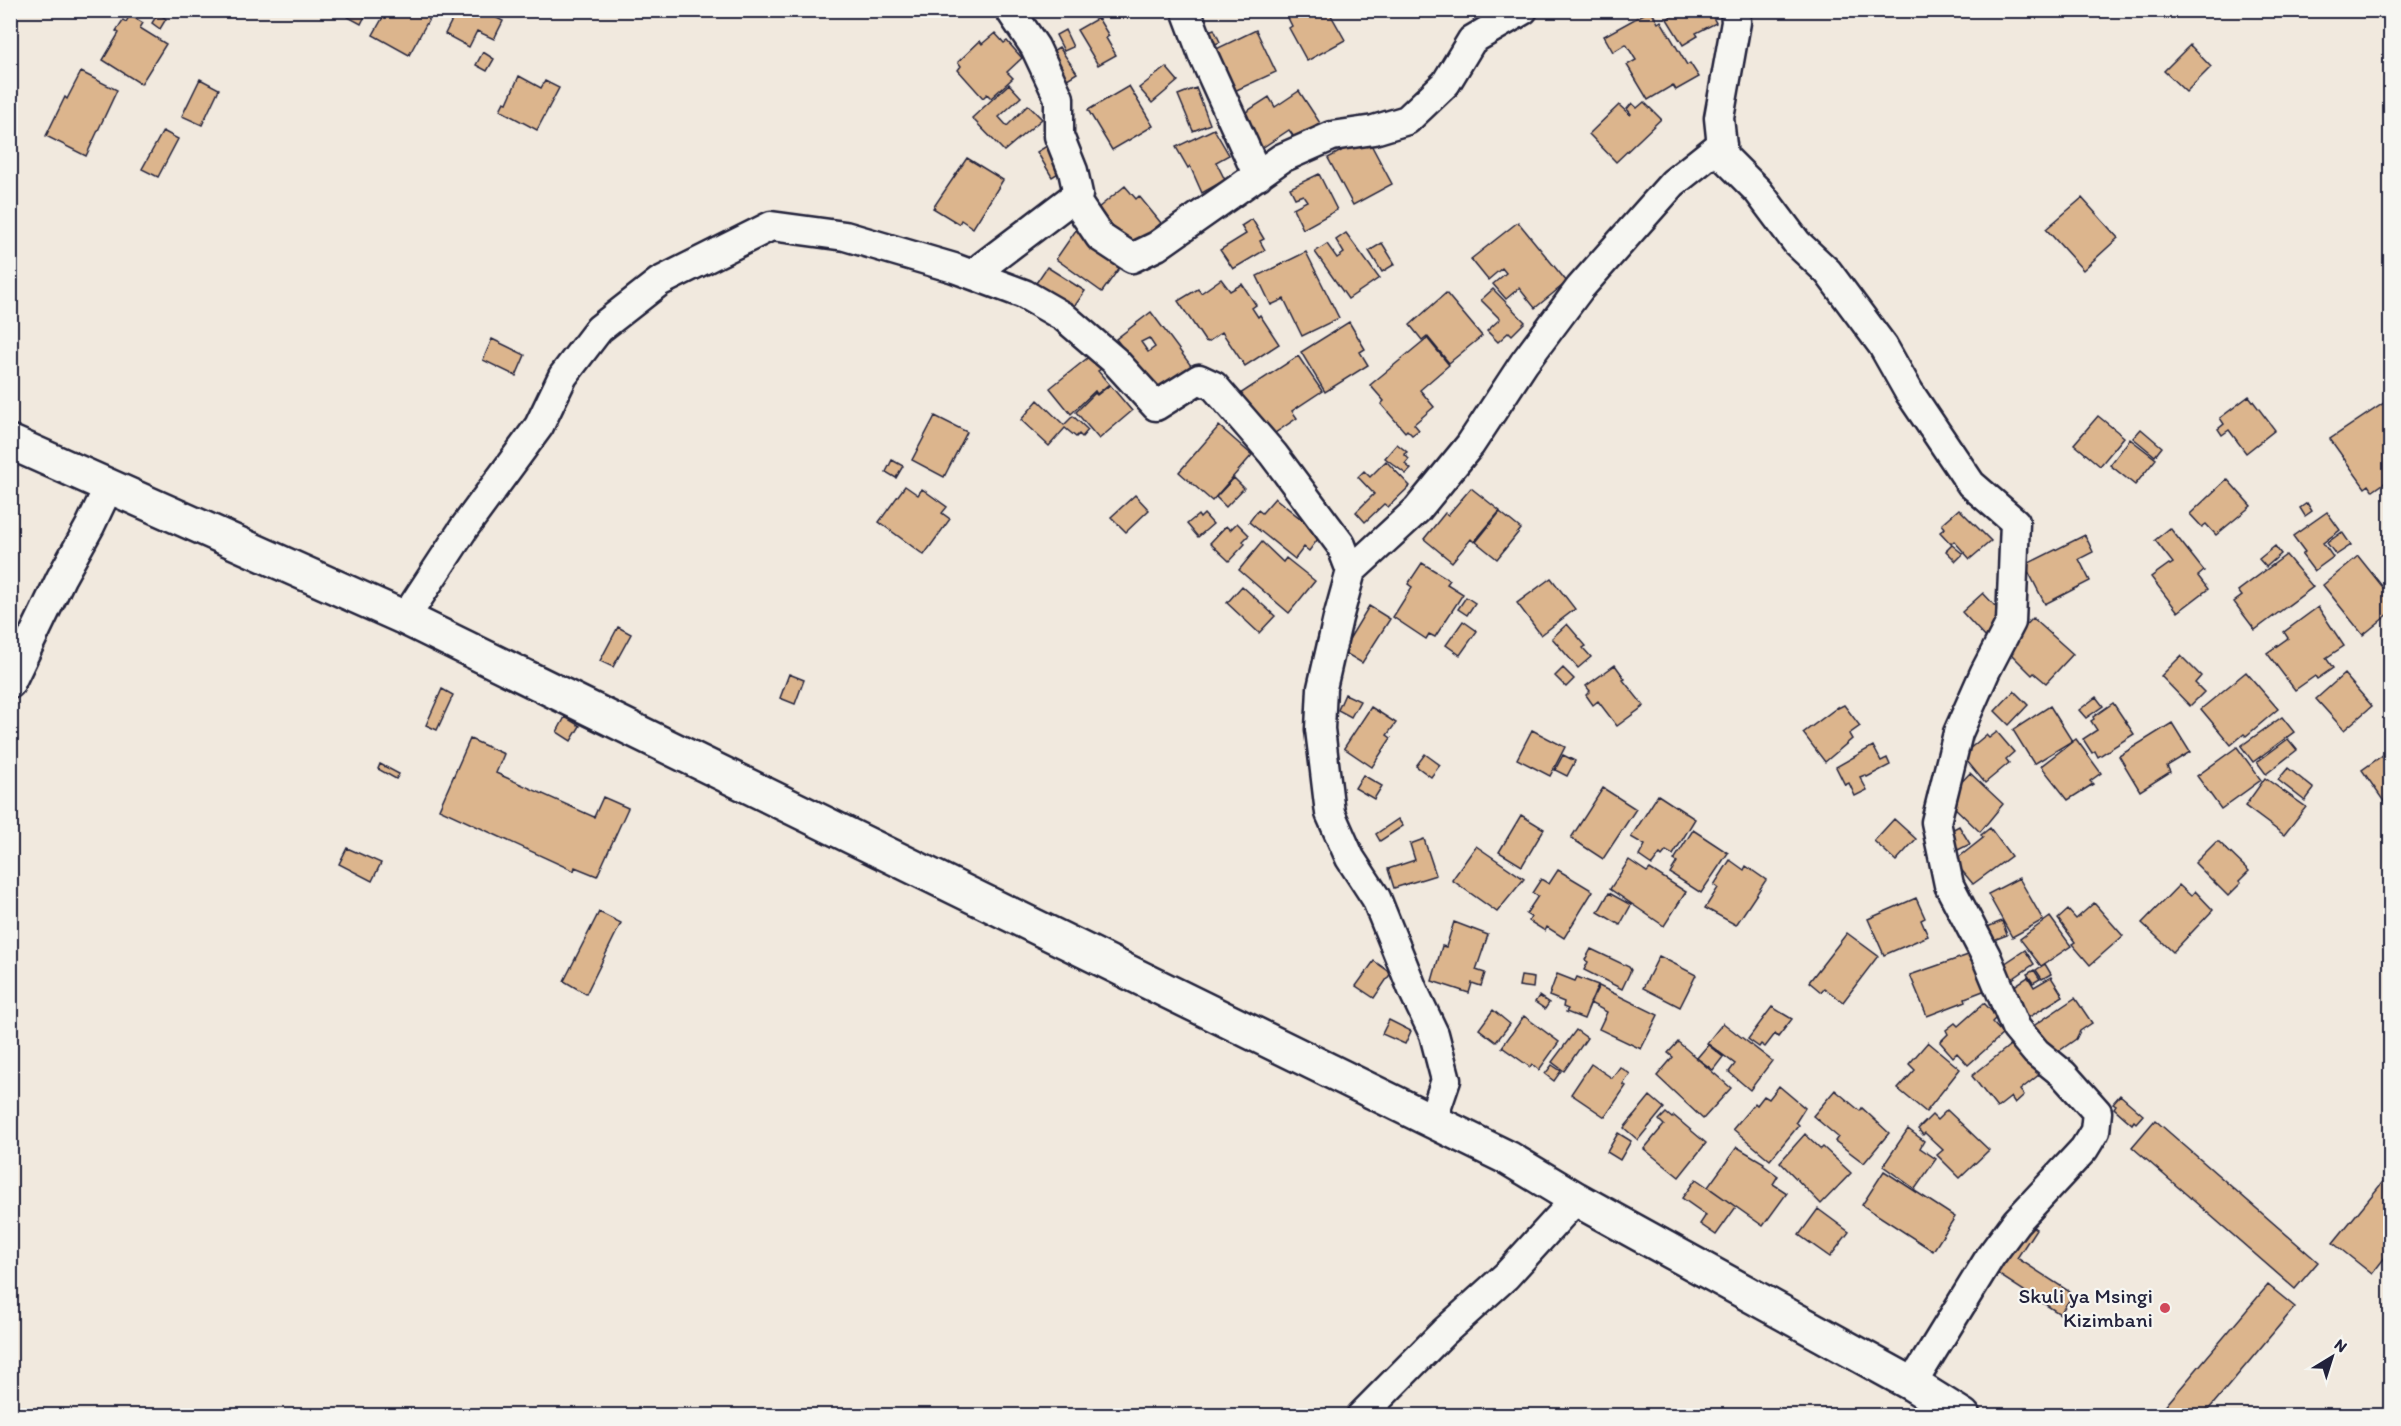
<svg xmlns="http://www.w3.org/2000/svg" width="2401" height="1426" font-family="Itim,sans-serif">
<rect width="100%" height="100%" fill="#f1e9de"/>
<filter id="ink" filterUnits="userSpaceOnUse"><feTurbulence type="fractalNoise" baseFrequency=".0167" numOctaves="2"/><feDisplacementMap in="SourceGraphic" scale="12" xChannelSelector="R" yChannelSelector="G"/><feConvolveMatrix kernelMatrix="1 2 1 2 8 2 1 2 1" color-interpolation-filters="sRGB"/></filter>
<g filter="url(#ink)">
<!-- building -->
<path fill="#dcb58d" stroke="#22223b" stroke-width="1.5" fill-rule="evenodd" d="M352 10H368L361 24 348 17Z
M387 10H434L409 55 373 35Z
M457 10H481L503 21 494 39 477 31 469 47 445 34Z
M1293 10H1328L1345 40 1307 61 1289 28 1292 26 1286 14Z
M1651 10 1658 23 1661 21 1687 65 1690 63 1699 77 1676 90 1673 85 1648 100 1627 65 1636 60 1626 44 1613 52 1604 36Z
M1681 10H1709L1716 23 1696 33 1698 36 1683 45 1667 19Z
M158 13 166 19 160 29 152 23Z
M130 15 143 23 140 28 166 44 141 84 103 60 119 33 116 31 123 20 126 22Z
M1098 18 1109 36 1106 38 1116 55 1098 65 1077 30Z
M1214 29 1220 42 1211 46 1206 32Z
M1065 30 1073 47 1064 51 1056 35Z
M1256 30 1276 72 1230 93 1210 52Z
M995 33 1004 43 1007 41 1022 58 1007 72 1013 78 991 98 987 94 983 98 958 70 961 66 958 62 980 41 982 44Z
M2190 45 2211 67 2186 92 2164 71Z
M1059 47 1077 73 1064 81 1046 55Z
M483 52 494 59 487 71 476 65Z
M1166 67 1178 81 1152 103 1139 88Z
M81 72 117 90 86 156 46 136 65 97 67 99Z
M519 76 541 88 545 81 559 88 537 130 500 110 504 102 507 103Z
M200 79 219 89 202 125 182 116Z
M1009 84 1021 97 999 117 1007 126 1028 105 1042 119 1004 151 972 118Z
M1129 86 1153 126 1112 150 1088 110Z
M1196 88 1210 124 1193 131 1178 95Z
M1299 91 1320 123 1305 133 1304 131 1294 137 1289 130 1262 148 1255 136 1235 119 1269 97 1275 107Z
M1644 102 1661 119 1616 162 1589 134 1619 105 1630 115 1631 114 1627 109 1632 103 1637 108Z
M1214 129 1229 155 1216 162 1225 180 1202 193 1190 166 1188 168 1176 147Z
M163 131 178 139 158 177 142 169Z
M1367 137 1392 184 1353 205 1328 158Z
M1050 144 1065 169 1052 177 1037 152Z
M967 158 1003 180 973 228 961 220 959 224 933 208Z
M1319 174 1337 210 1303 229 1293 208 1307 201 1303 195 1295 198 1290 188Z
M1125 186 1136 199 1139 196 1161 223 1130 249 1098 208Z
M2082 198 2118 238 2083 270 2046 229Z
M1252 219 1264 239 1260 241 1265 250 1233 269 1220 250 1246 234 1241 226Z
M1518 222 1567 282 1535 308 1519 288 1506 299 1493 284 1506 273 1502 268 1488 280 1471 259Z
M1076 230 1123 263 1102 292 1056 259Z
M1346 233 1379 278 1348 299 1315 252 1327 244 1337 258 1344 253 1336 240Z
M1382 243 1395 264 1382 272 1369 251Z
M1306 252 1339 318 1302 336 1284 299 1271 305 1257 276Z
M1047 267 1085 291 1072 310 1034 286Z
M1221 279 1230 291 1242 284 1256 305 1252 308 1258 317 1260 315 1279 344 1245 366 1222 332 1208 342 1205 341 1178 301 1198 289 1201 293Z
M1493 289 1525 322 1512 335 1509 332 1498 342 1487 331 1500 319 1481 300Z
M1446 293 1482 336 1449 363 1427 336 1422 340 1410 325Z
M1151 312 1192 367 1157 393 1116 339ZM1149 338 1155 347 1148 352 1141 342Z
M1349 322 1365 349 1360 352 1368 365 1325 392 1301 352Z
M1427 338 1449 365 1420 390 1434 407 1414 424 1419 430 1412 435 1407 430 1405 432 1381 404 1384 401 1370 385Z
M492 339 525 355 516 376 483 360Z
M1090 356 1101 369 1098 371 1109 384 1097 394 1095 391 1071 414 1050 388Z
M1298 356 1322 391 1292 411 1297 418 1269 437 1240 394Z
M1110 385 1132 411 1099 439 1076 412 1095 393 1097 395Z
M2249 396 2275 430 2246 453 2229 430 2222 435 2218 429 2224 424 2220 418Z
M2390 399V479L2373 491 2369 485 2365 488 2330 439Z
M1038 400 1064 425 1073 416 1088 430 1082 437 1079 434 1076 437 1065 428 1049 446 1021 420Z
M935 416 967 432 944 477 912 460Z
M2098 416 2124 437 2100 466 2074 444Z
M1219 426 1252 455 1212 501 1179 472Z
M2141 429 2162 447 2155 456 2133 438Z
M2130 439 2156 459 2135 485 2110 465Z
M1397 444 1407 452 1404 454 1409 459 1405 464 1411 469 1406 474 1385 458Z
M892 460 903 466 896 478 886 472Z
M1386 461 1410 486 1388 507 1384 504 1365 522 1356 512 1374 494 1358 477 1364 471 1370 477Z
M1234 478 1244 488 1226 507 1216 497Z
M2227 479 2251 506 2216 535 2206 524 2202 527 2190 514Z
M905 486 918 495 922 489 947 507 942 513 950 519 924 555 879 522Z
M1471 488 1500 511 1474 542 1471 539 1452 562 1424 539 1445 513 1448 515Z
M1135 495 1149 510 1126 532 1111 517Z
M1275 498 1321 535 1309 551 1304 547 1295 559 1249 522 1258 510 1262 513Z
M2307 503 2312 511 2305 516 2300 508Z
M1959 509 1991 541 1970 559 1954 541 1951 544 1940 532 1945 528 1942 524Z
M1500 512 1521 529 1497 559 1476 542Z
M2327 512 2340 530 2323 543 2333 557 2314 571 2302 555 2305 552 2293 536Z
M1204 514 1213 524 1198 537 1187 524 1198 515 1200 518Z
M1237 523 1249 535 1243 541 1245 544 1229 561 1210 543 1226 526 1230 530Z
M2170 528 2204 571 2198 576 2208 589 2178 612 2151 577 2169 564 2170 565 2173 563 2155 540Z
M2342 532 2351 545 2336 555 2327 543Z
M2085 535 2093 552 2079 559 2090 581 2045 604 2025 565Z
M1262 542 1283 562 1286 558 1315 581 1289 613 1239 570Z
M1952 545 1963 554 1956 561 1946 551Z
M2275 546 2281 554 2266 567 2259 559Z
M2286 555 2313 587 2255 630 2234 602 2242 596 2238 591Z
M2358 556 2390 596V613L2363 635 2323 585Z
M1422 563 1450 580 1447 584 1463 594 1435 637 1429 634 1426 639 1393 617 1412 587 1408 584Z
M1551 578 1575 609 1541 635 1517 603Z
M1242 586 1275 616 1259 633 1227 603Z
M1983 593 2008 620 1987 639 1962 612Z
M1466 597 1475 603 1467 615 1458 609Z
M1369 606 1390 619 1362 663 1342 651Z
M2318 607 2344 646 2326 658 2333 668 2317 679 2315 676 2295 690 2267 653 2288 638 2284 632Z
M2033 618 2073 654 2046 683 2034 673 2032 675 2005 648Z
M1463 621 1477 631 1460 655 1446 645Z
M1567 624 1586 646 1583 648 1591 657 1578 668 1552 638Z
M618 627 631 634 613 667 600 661Z
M2181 656 2201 676 2195 683 2204 692 2190 706 2161 676Z
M1615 665 1625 679 1623 680 1644 706 1617 726 1598 701 1593 705 1586 695 1590 691 1586 686Z
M1563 668 1574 679 1566 687 1555 676Z
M2246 672 2278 709 2246 736 2244 734 2231 745 2201 709Z
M789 674 804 680 795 704 780 698Z
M2344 674 2372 706 2344 730 2316 699Z
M442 689 453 695 437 730 426 725Z
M2014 691 2028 705 2009 725 1995 711Z
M1345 694 1360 701 1351 717 1338 710Z
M2096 697 2103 706 2086 718 2079 710Z
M2113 703 2134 734 2098 757 2095 751 2092 753 2083 739 2097 730 2091 721 2094 719 2093 717Z
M1844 705 1860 726 1849 734 1852 739 1825 762 1803 733 1838 707V708Z
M2050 706 2072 741 2034 764 2013 730Z
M1371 707 1396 723 1387 735 1391 738 1372 767 1344 748Z
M565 717 580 726 571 741 557 732Z
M2282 717 2294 732 2253 762 2241 746Z
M2172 723 2190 752 2167 766 2170 772 2140 791 2119 756Z
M1532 730 1565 747 1550 776 1517 759Z
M1997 732 2014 752 2006 759 2009 763 1985 783 1962 755 1986 735 1989 738Z
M470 739 504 754 496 773 594 817 603 797 628 808 597 876 575 867 574 871 439 809Z
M2076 739 2101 773 2090 781 2093 784 2068 800 2041 766Z
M2288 739 2297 750 2266 774 2257 762Z
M1873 746 1881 761 1887 758 1890 765 1867 777 1865 775 1860 777 1867 790 1855 796 1849 783 1845 785 1836 767Z
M2237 747 2261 780 2221 809 2197 776Z
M2390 750V799L2385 803 2362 770Z
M1425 754 1440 765 1431 777 1416 766Z
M1563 755 1575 761 1567 776 1555 770Z
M380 764 399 774 396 779 378 769Z
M2288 768 2314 789 2305 801 2278 780Z
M1970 773 2003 804 1980 832 1950 803 1953 791Z
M1363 775 1382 786 1374 799 1355 788Z
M2265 778 2306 807 2284 835 2245 806Z
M1603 788 1636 809 1603 859 1571 838Z
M1658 795 1695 819 1673 855 1666 851 1662 856 1660 854 1652 865 1639 856 1645 845 1631 837Z
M1521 815 1544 829 1522 866 1499 852Z
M1398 819 1403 826 1380 841 1376 834Z
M1894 819 1916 839 1896 861 1874 841Z
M1959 826 1970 844 1958 850 1948 832Z
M1990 828 2011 856 1973 884 1954 861 1983 838 1981 835Z
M1693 830 1728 853 1701 893 1670 873 1677 862 1674 860Z
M1424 839 1436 875 1394 888 1388 869 1415 860 1410 844Z
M2216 842H2219L2249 871 2239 881 2241 883 2228 896 2195 863Z
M1476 846 1524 879 1497 912 1452 880Z
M347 848 381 863 372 881 339 864Z
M1629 860 1647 872 1650 869 1686 892 1664 926 1610 889Z
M1730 860 1744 870 1746 866 1766 880 1736 925 1705 908 1718 888 1714 885Z
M1558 870 1593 891 1564 938 1547 927 1545 931 1529 921 1531 917 1526 914 1538 896 1532 893 1541 879 1549 884Z
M2019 878 2043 920 2012 937 1988 894Z
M2179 885 2191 896 2195 891 2213 910 2173 952 2142 923Z
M1609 893 1631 905 1620 925 1598 912Z
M1916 898 1925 918 1921 920 1928 936 1884 955 1868 919Z
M2094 903 2123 936 2090 965 2072 944 2075 942 2058 919 2068 910 2076 919Z
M599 912 621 923 586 994 564 981Z
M2050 917 2071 946 2041 966 2020 939Z
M2002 921 2007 935 1991 941 1985 928Z
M1454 922 1488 935 1476 970 1485 973 1481 986 1472 983 1469 993 1432 981 1442 946 1446 947Z
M1847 933 1878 956 1843 1002 1824 988 1821 992 1809 982Z
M1591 949 1629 967 1631 970 1622 989 1584 970 1588 962 1585 960Z
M2025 950 2034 964 2005 984 1995 970Z
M1977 952 1991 988 1965 998 1966 1001 1927 1016 1910 975Z
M1659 956 1696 975 1680 1007 1643 988Z
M1374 961 1391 973 1374 998 1356 986Z
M2045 964 2051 974 2042 979 2036 970Z
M2034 970 2040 979 2033 983 2027 974Z
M1557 974 1575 981 1577 977 1598 985 1584 1019 1566 1012 1568 1009 1563 1007 1564 1002 1549 996Z
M1521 976 1534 978 1533 988 1519 986Z
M2028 977 2034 987 2051 977 2063 996 2023 1021 2005 992Z
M1599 986 1658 1015 1641 1049 1599 1029 1607 1012 1590 1003Z
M1539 996 1549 1003 1545 1009 1535 1002Z
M2075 998 2092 1023 2080 1031 2076 1039 2049 1058 2029 1029Z
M1984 1003 1997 1017 1992 1022 2003 1034 1968 1065 1957 1053 1953 1057 1940 1042 1948 1034 1946 1030 1955 1023 1958 1026Z
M1772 1007 1792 1019 1778 1037 1775 1034 1765 1047 1761 1044 1759 1047 1748 1039Z
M1493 1010 1510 1024 1496 1042 1479 1029Z
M1524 1016 1559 1042 1539 1070 1532 1064 1530 1067 1502 1047Z
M1389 1020 1411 1031 1405 1044 1382 1034Z
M1723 1023 1772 1061 1750 1090 1729 1072 1735 1064 1707 1043Z
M1576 1030 1587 1038 1564 1071 1552 1062Z
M1678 1042 1731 1088 1703 1119 1657 1076 1673 1057 1668 1053Z
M1928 1042 1960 1069 1926 1112 1898 1089 1915 1070 1909 1064Z
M2014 1042 2040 1074 2020 1090 2024 1095 2015 1103 2011 1097 1997 1108 1972 1076Z
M1708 1045 1723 1057 1713 1070 1697 1058Z
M1591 1064 1612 1078 1620 1067 1630 1074 1623 1084 1626 1086 1605 1117 1571 1094Z
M1552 1065 1561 1071 1554 1081 1545 1074Z
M1779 1086 1805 1108 1796 1122 1799 1125 1770 1160 1733 1129 1755 1103 1757 1105 1764 1096 1769 1099Z
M1835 1090 1860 1111 1862 1108 1889 1133 1864 1163 1835 1141 1838 1137 1813 1116Z
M2120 1095 2143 1115 2136 1123 2134 1121 2132 1124 2114 1108 2116 1105 2113 1103Z
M1650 1096 1664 1108 1638 1140 1624 1128Z
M1947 1110 1989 1150 1960 1178 1937 1155 1943 1150 1925 1133 1923 1135 1918 1129 1932 1115 1937 1120Z
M1666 1113 1672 1118 1674 1116 1706 1143 1679 1177 1644 1149 1664 1125 1659 1120Z
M2155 1120 2318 1262 2295 1289 2132 1147Z
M1908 1129 1924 1141 1920 1148 1936 1159 1915 1189 1883 1166Z
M1618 1133 1631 1141 1620 1160 1607 1152Z
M1805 1134 1821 1149 1823 1147 1851 1173 1821 1204 1780 1162Z
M1737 1147 1764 1163 1763 1165 1778 1176 1773 1184 1787 1193 1763 1226 1708 1187Z
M1884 1171 1955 1217 1933 1251 1862 1205Z
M2390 1173V1251L2372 1274 2333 1243Z
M1696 1179 1736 1207 1716 1235 1700 1224 1706 1215 1682 1198Z
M1818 1209 1849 1232 1830 1257 1799 1235Z
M2023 1220 2036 1229 2017 1258 2070 1292 2069 1294 2072 1296 2060 1314 1990 1269Z
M2268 1285 2295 1307 2203 1416H2157Z"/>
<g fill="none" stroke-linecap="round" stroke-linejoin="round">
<defs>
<path id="street" d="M1186 10 1203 55 1258 176
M1735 10 1736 22 1719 118 1723 156 1758 191 1797 243 1828 272 1883 346 1909 392 1971 484 2015 522 2011 622 1985 672 1958 733 1936 822 1949 885 1986 956 2016 1028 2036 1052 2063 1074 2097 1112 2095 1131 2084 1149 2016 1222 1990 1257 1912 1384
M1073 197 1100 237 1132 258 1157 246 1282 158 1332 136 1374 130 1407 120 1446 83 1472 40 1523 10
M976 276 982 267 1078 194 1073 171 1059 136V98L1035 47 1010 10
M1351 571 1417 510 1470 445 1524 363 1580 288 1673 183 1722 144
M405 618 464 528 539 426 563 376 599 329 659 282 771 226 845 236 954 268 1024 294 1064 317 1114 360 1156 406 1199 379 1214 386 1273 454 1341 545 1351 571 1338 618 1322 688 1320 729 1330 813 1350 858 1376 898 1413 990 1434 1034 1446 1080 1432 1121
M10 684 61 578 90 526 109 486
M1361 1416 1444 1332 1506 1276 1576 1199"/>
<path id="secondary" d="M10 442 405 618 1508 1158 1576 1199 1912 1384 1963 1416"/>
</defs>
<!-- street casing -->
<use href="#street" stroke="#22223b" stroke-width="33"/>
<!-- secondary casing -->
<use href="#secondary" stroke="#22223b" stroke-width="38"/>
<!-- street -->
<use href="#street" stroke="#f6f6f2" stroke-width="28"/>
<!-- secondary -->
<use href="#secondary" stroke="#f6f6f2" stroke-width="33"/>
</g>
</g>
<!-- markers -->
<circle fill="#d1495b" stroke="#f6f6f2" stroke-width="2" cx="2165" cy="1308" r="6"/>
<g text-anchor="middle" stroke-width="4.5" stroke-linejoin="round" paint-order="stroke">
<!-- poi labels -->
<g font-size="21" fill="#22223b" stroke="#f6f6f2" text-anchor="end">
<text x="2153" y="1303">Skuli ya Msingi<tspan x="2153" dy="24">Kizimbani</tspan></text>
</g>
</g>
<!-- margin -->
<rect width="2401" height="1426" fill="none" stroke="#f6f6f2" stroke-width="36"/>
<rect x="18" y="18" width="2365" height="1390" fill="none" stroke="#22223b" stroke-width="2" filter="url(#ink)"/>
<!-- north arrow -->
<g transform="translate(2332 1357) rotate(38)" stroke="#f6f6f2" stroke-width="4.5" paint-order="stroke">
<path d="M0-4.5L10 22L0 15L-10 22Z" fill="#22223b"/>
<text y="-9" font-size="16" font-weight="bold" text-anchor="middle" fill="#22223b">N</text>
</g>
</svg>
